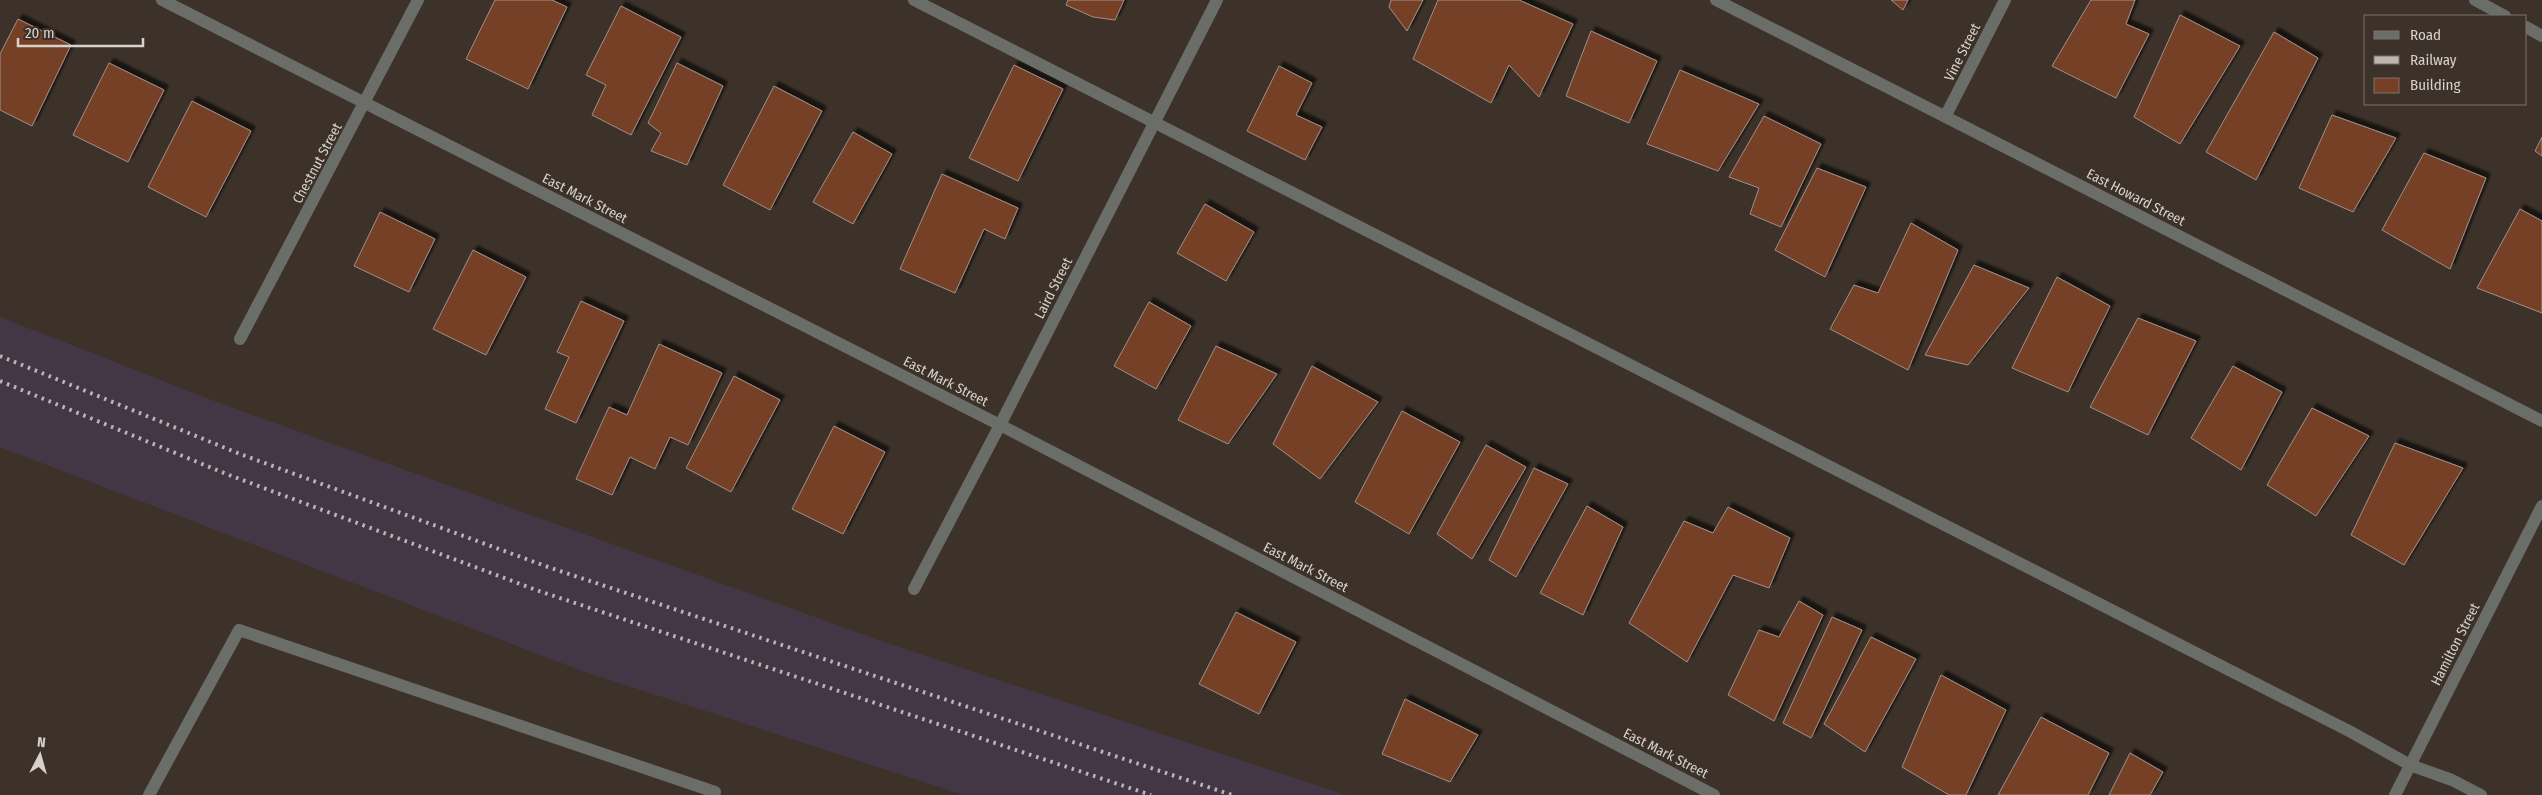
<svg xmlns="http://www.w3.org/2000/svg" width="2542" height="795" font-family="'Fira Sans Condensed',sans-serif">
<defs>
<filter id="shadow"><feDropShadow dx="4.5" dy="-4.5" stdDeviation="1" flood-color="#0009"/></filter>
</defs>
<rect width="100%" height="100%" fill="#3c3229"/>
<!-- industrial -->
<path fill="#433746" d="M0 317 222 404 893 645 1346 795H964L582 671 0 447Z"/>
<!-- building -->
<path fill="#763f26" stroke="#9f9089" filter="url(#shadow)" d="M495 0H552L567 7 528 89 466 59Z
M1068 0H1124L1115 20 1093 17 1066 5Z
M1391 0H1423L1407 31 1389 7Z
M1438 0H1519L1573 24 1539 97 1509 65 1491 103 1413 59Z
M1891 0H1908L1903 10Z
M2091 0H2135L2126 24 2149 34 2116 98 2052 66Z
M621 6 681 37 631 135 592 115 606 85 586 75Z
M2180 15 2240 46 2180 144 2134 117Z
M18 19 71 45 32 126 0 110V54Z
M1591 31 1657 61 1629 123 1566 96Z
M2274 32 2318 58 2256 180 2206 152Z
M109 63 164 90 128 162 73 135Z
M677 63 723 86 687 165 651 151 661 133 648 123Z
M1014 65 1063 89 1018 181 969 158Z
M1279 66 1312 83 1296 115 1322 127 1305 160 1247 131Z
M1680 70 1759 104 1718 171 1647 144Z
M774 86 822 111 770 210 723 185Z
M192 101 251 131 206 217 148 187Z
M2332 115 2396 138 2353 212 2299 188Z
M1764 116 1821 144 1781 227 1750 214 1759 188 1729 177Z
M853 132 892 154 853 224 813 202Z
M2542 137V156L2535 151Z
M2424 153 2486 178 2450 269 2382 230Z
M1817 168 1866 187 1825 277 1775 250Z
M942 174 1018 208 1005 239 984 229 955 293 900 269Z
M1205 204 1254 232 1226 281 1177 253Z
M2520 209 2542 221V313L2477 288Z
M380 212 435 239 409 292 354 266Z
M1911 223 1958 250 1908 370 1830 329 1854 285 1878 293Z
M473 250 526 277 486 355 433 329Z
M1974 265 2029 288 1968 365 1925 355Z
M2057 277 2110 306 2068 392 2012 368Z
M581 301 624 321 576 423 545 409 569 357 557 352Z
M1149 302 1191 326 1156 389 1114 366Z
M2138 318 2196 341 2148 435 2090 407Z
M659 344 722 373 688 445 670 437 655 469 630 457 612 495 576 479 609 407 627 415Z
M1216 346 1277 374 1228 444 1178 420Z
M1312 366 1378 402 1320 479 1273 444Z
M2233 366 2282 392 2241 470 2191 438Z
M734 376 780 400 731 492 686 468Z
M2312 408 2369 436 2316 516 2267 485Z
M1402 411 1460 442 1409 534 1355 502Z
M834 426 885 452 843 534 792 509Z
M2395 443 2463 468 2404 565 2351 535Z
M1486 445 1526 467 1472 559 1437 534Z
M1534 468 1568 484 1516 577 1489 560Z
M1587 506 1623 527 1583 615 1540 593Z
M1728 507 1790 538 1769 588 1733 575 1687 662 1629 623 1684 521 1713 533Z
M1799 601 1823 615 1774 721 1728 695 1759 630 1779 637Z
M1236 612 1296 642 1259 714 1199 684Z
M1832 617 1862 630 1811 738 1783 723Z
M1871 637 1916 659 1865 752 1824 724Z
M1941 675 2006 710 1966 795H1949L1902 767Z
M1405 699 1478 735 1450 782 1382 754Z
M2041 717 2109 753 2088 795H1998Z
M2130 753 2163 772 2150 795H2109Z"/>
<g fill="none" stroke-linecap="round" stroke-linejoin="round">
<!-- minor -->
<path stroke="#6b6e68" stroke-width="12" d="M162 0 1000 425 1714 795
M914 0 2351 732 2410 765 2452 780 2481 795
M1716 0 2542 421
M2475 0 2505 16
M2526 27 2542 36
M1945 117 2005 0
M240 339 418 0
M914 589 1000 425 1217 0
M149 795 239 630 715 792
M2395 795 2542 506"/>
<!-- rail -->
<path stroke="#bdb6b0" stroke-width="4" stroke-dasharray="2.5 5" stroke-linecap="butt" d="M0 356 240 454 548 567 1232 795
M0 381 229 475 539 591 1151 795"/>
</g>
<g text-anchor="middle" stroke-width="4.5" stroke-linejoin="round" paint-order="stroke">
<!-- street labels -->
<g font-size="14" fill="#d8d2cc" stroke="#3c3229">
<text transform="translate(1962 52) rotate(-63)" y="5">Vine Street</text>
<text transform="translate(317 163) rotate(-62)" y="5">Chestnut Street</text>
<text transform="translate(2136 197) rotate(27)" y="5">East Howard Street</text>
<text transform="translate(585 198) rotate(27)" y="5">East Mark Street</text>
<text transform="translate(1053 288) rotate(-63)" y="5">Laird Street</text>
<text transform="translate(946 381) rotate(27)" y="5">East Mark Street</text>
<text transform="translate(1306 567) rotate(27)" y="5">East Mark Street</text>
<text transform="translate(2455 644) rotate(-63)" y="5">Hamilton Street</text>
<text transform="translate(1666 753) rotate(27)" y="5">East Mark Street</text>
</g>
</g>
<!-- legend -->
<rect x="2364" y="15" width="162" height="90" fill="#3c3229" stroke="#7a726a"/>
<rect x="2374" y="31" width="25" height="8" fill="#6b6e68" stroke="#7a726a"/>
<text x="2410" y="40" font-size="15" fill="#d8d2cc">Road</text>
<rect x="2374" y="56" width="25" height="8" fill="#bdb6b0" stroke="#7a726a"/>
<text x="2410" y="65" font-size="15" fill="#d8d2cc">Railway</text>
<rect x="2374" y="78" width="25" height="15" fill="#763f26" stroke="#7a726a"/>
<text x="2410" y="90" font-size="15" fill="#d8d2cc">Building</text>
<!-- north arrow -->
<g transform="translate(40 755) rotate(6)" stroke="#3c3229" stroke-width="4" paint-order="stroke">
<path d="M0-4L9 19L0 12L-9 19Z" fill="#d8d2cc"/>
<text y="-8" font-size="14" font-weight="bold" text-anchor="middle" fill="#d8d2cc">N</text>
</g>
<!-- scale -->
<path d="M18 38v8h125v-8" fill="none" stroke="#d8d2cc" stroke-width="2.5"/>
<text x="25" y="38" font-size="15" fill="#d8d2cc" stroke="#3c3229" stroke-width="4" paint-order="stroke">20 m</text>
</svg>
